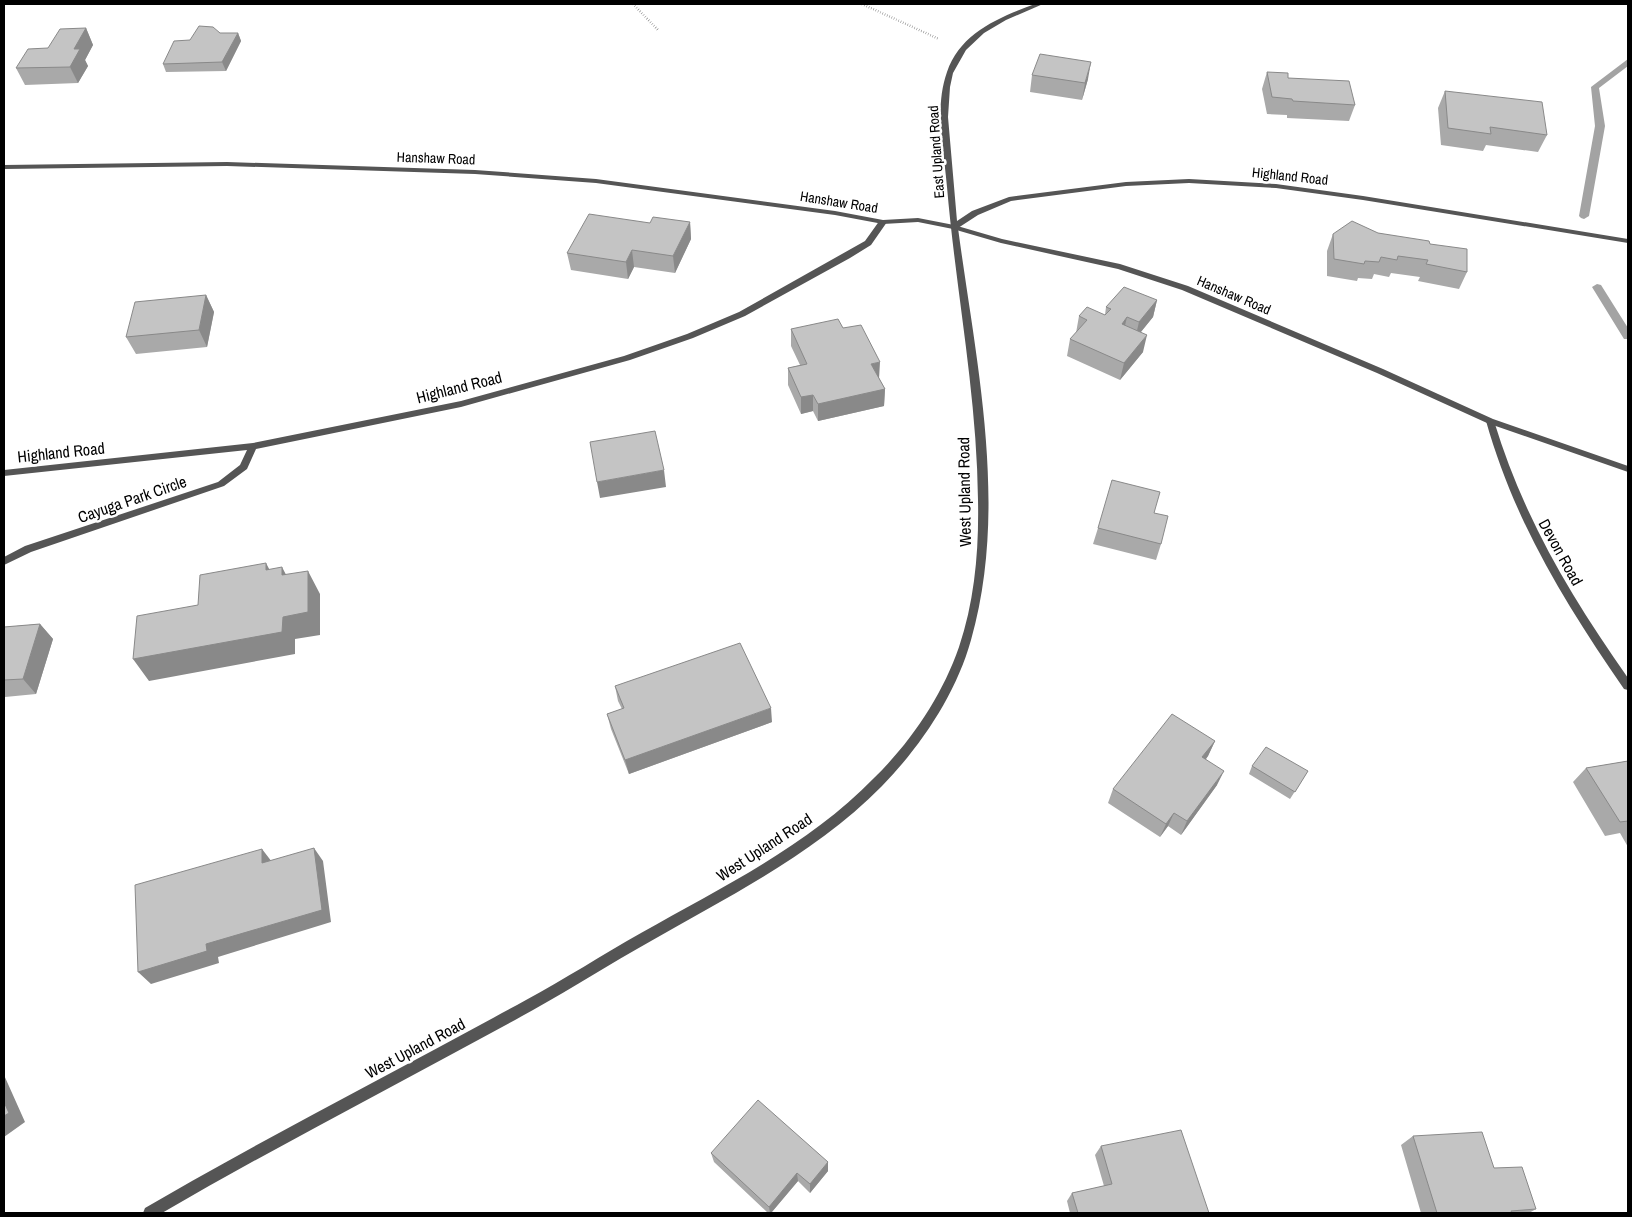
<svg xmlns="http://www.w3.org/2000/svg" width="1632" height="1217" font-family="'Archivo Narrow',sans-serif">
<rect width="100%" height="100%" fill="#fff"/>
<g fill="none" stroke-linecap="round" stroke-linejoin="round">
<!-- stream -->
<path fill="#a3a3a3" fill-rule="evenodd" d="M1628 59V66L1599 88 1605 126 1589 216 1584 219 1581 218 1579 216 1595 126 1591 87Z
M1597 284 1601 285 1628 328V339H1624L1592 287Z"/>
<!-- path -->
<path stroke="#777" stroke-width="2.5" stroke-dasharray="0.5 2" stroke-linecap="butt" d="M633 4 659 31
M862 4 939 39"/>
<!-- minor -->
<path fill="#555" fill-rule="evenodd" d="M1035 4H1043L1006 20 984 33 966 50 953 73 950 87 948 117 957 221 972 211 1009 197 1126 182 1189 179 1276 184 1363 196 1628 239V243L1363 200 1276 188 1189 183 1126 186 1011 201 978 215 958 228C976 363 1009 506 971 640 956 694 921 746 882 786 816 853 731 895 651 941 611 963 573 988 533 1010 410 1078 284 1142 162 1213H143L145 1208 192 1181C302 1119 415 1061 526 1000 565 979 602 955 641 933 722 887 808 846 874 778 911 742 942 696 959 647 975 600 979 549 978 500 977 395 956 292 947 187 944 150 934 109 947 72 960 33 999 17 1035 4Z
M880 220H883L887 222 871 245 850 258 745 316 693 338 630 360 461 407 256 449 247 469 224 486 31 552 4 565V557L25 546 218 482 240 465 247 450 4 476V470L253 443 461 401 624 356 687 334 739 312 865 241Z
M1490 418 1494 421C1524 519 1570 595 1628 678V690L1624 689C1565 603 1515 523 1486 421Z"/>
<!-- tertiary -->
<path fill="#555" fill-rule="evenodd" d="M227 162 475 170 596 179 835 211 883 220 918 218 954 225 1002 239 1120 264 1188 286 1383 369 1493 419 1628 466V472L1487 423 1377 373 1182 290 1118 269 1001 243 953 229 918 222 883 224 835 215 596 183 475 174 227 166 4 169V165Z"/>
</g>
<!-- wall -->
<path fill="#a9a9a9" d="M86 28 93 45 85 60 88 66 78 83 25 85 16 68 48 48Z
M220 33H238L241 41 226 71 166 72 163 64 190 40Z
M1267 72 1288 78 1355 105 1349 121 1287 118V115L1267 114 1262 89Z
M1032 75 1088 79 1082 100 1030 92Z
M1445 91 1547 135 1538 152 1486 145 1483 151 1441 145 1438 108Z
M690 222 691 239 675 273 634 267 628 279 571 270 567 253 650 223Z
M1378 233 1430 244 1467 272 1459 289 1418 281 1420 277 1391 273 1389 277 1374 274 1372 279 1358 278 1357 281 1327 276V251L1333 234Z
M206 295 214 312 207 347 136 354 126 337Z
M1157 300 1153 317 1141 332 1143 352 1120 380 1067 356 1070 339 1076 333 1079 316 1105 315 1106 307Z
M843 328 879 378 885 389 884 406 818 421 813 411 801 414 788 385V368L800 365 791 346V329Z
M1154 513 1161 544 1156 560 1093 544 1098 528Z
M40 624 53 639 36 694 5 697 4 700V627Z
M615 686 772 722 629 774 611 729 607 714 622 709 618 701Z
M1215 741 1208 756 1206 759 1217 785 1181 835 1168 826 1160 837 1108 803 1113 789Z
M1628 761V847L1620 833 1605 836 1573 782 1586 768Z
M1252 766 1308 771 1290 799 1249 774Z
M1413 1136 1494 1168 1536 1209 1529 1213H1421L1401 1145Z
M1101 1146 1209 1213H1070L1067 1201 1072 1193 1104 1186 1095 1155Z
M711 1153 828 1162V1171L810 1193 798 1181 771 1213H768L714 1162Z"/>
<!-- shaded-wall -->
<path fill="#898989" d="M86 28 93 45 85 60 88 66 78 83 70 67 74 49Z
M238 33 241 41 226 71 222 62Z
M1091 62 1088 79 1082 100 1085 83Z
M690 222 691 239 675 273 673 256Z
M632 250 634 267 628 279 626 262Z
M206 295 214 312 207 347 199 330Z
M1157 300 1153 317 1135 339 1139 322Z
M1127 317 1123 334 1122 324Z
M1147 335 1143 352 1120 380 1124 363Z
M880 362 879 379 871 364Z
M885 389 884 406 818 421V404Z
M813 395V411L801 414V397Z
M664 470 666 487 600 498 597 482Z
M266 563 278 586 266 570Z
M282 567 294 590 282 575Z
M308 571 320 594V635L295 639V654L149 681 133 659 283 617Z
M40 624 53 639 36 694 23 679Z
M771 708 772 722 629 774 625 760Z
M1215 741 1208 756 1196 772 1202 757Z
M1224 771 1217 785 1181 835 1187 821Z
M1174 813 1168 826 1160 837 1166 824Z
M314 848 323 861 331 922 218 957 219 963 151 984 138 972 206 944Z
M262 849 272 862 262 863Z
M4 1075 25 1122 4 1137Z
M828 1162V1171L810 1193V1184Z
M797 1173 798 1181 771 1213H770L769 1207Z"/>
<!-- building -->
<path fill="#c4c4c4" stroke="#898989" d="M199 26 213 27 220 33H238L222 62 163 64 174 41 190 40Z
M86 28 74 49H80L70 67 16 68 28 49 48 48 60 29Z
M1040 54 1091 62 1085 83 1032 75Z
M1267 72 1288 73V78L1349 81 1355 105 1293 101 1292 99 1272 97Z
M1445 91 1542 102 1547 135 1490 127 1491 134 1448 128Z
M589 214 650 223 653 217 690 222 673 256 632 250 626 262 567 253Z
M1352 221 1378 233 1429 241 1430 244 1467 249V272L1426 264 1428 260 1398 256 1397 260 1381 257 1379 262 1365 261 1364 264 1334 259 1333 234Z
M1124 287 1157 300 1139 322 1127 317 1122 324 1147 335 1124 363 1070 339 1087 320 1079 316 1087 307 1105 315 1111 309 1106 307Z
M206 295 199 330 126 337 135 302Z
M838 319 843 328 861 325 880 362 871 364 885 389 818 404 813 395 801 397 788 368 807 364 791 329Z
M655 431 664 470 597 482 590 442Z
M1112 480 1160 492 1154 513 1168 516 1161 544 1098 528Z
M266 563V570L282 567V575L308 571V612L283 617 282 632 133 659 137 616 198 605 200 575Z
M40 624 23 679 4 680V627Z
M740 643 771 708 625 760 607 714 624 708 615 686Z
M1172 714 1215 741 1202 757 1224 771 1187 821 1174 813 1166 824 1113 789Z
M1266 747 1308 771 1295 792 1252 766Z
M1628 761V821L1620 822 1586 768Z
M314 848 322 910 206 944 207 951 138 972 135 885 262 849V863Z
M758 1100 828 1162 810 1184 797 1173 769 1207 711 1153Z
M4 1102 9 1113 4 1116Z
M1181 1130 1209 1213H1078L1072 1193 1112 1184 1101 1146Z
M1482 1132 1494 1168 1522 1167 1536 1209 1511 1211 1512 1213H1437L1413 1136Z"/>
<g text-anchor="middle" stroke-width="5" stroke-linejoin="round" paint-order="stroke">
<!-- far-street labels -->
<g font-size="14" fill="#000" stroke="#fff">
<text transform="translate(936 152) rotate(-94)" y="5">East Upland Road</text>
<text transform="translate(436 158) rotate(2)" y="5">Hanshaw Road</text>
<text transform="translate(1290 176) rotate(6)" y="5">Highland Road</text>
<text transform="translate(839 202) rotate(9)" y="5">Hanshaw Road</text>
<text transform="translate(1234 295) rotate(23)" y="5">Hanshaw Road</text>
</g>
<!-- street labels -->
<g font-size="16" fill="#000" stroke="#fff">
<text transform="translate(459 387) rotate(-14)" y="6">Highland Road</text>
<text transform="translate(61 452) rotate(-6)" y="6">Highland Road</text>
<text transform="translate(964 492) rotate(-91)" y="6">West Upland Road</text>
<text transform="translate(132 499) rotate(-19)" y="6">Cayuga Park Circle</text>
<text transform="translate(1561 552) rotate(61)" y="6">Devon Road</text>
<text transform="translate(764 847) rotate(-33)" y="6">West Upland Road</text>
<text transform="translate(415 1048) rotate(-28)" y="6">West Upland Road</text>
</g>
</g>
<!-- border -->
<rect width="1632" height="1217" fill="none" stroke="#000000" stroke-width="10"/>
</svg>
